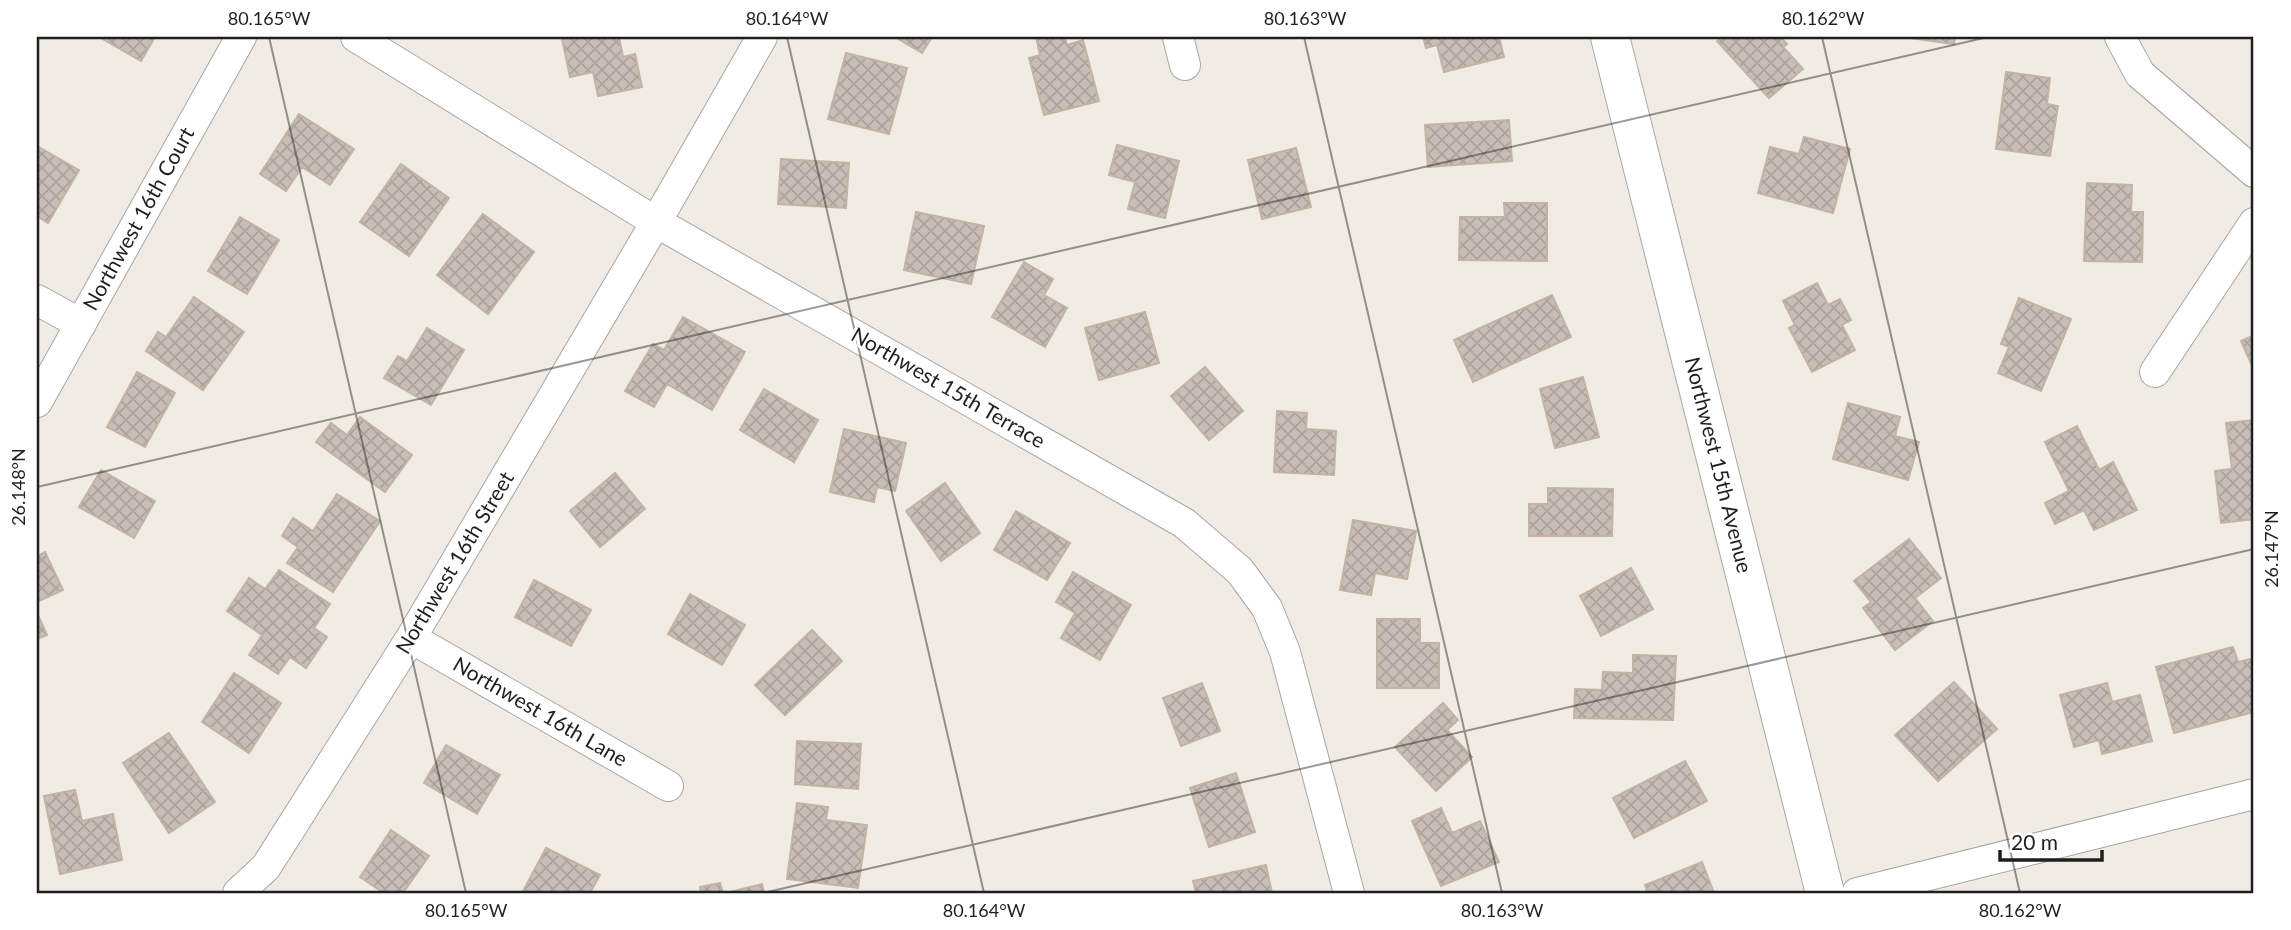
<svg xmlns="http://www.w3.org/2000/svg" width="2291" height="930" font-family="Lato,sans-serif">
<defs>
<pattern id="building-cross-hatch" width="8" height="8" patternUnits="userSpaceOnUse" patternTransform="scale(1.75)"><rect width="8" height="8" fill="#c8beb7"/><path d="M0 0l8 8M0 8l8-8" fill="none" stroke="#aba39d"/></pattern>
</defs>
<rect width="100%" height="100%" fill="#f0ece4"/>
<!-- building -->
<path fill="url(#building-cross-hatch)" stroke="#c3b2a5" stroke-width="2" d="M99 37H155L141 61Z
M573 37H619L623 57 635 54 642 87 598 96 593 72 570 77 562 39Z
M895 37H932L922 53Z
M1036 37H1065L1067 45 1083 40 1099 101 1044 115 1029 58 1040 55Z
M1423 37H1499L1504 57 1444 72 1437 45 1426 48Z
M1722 37H1781L1787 44 1783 47 1803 69 1769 98 1717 41Z
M1903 37H1955L1954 44Z
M846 53 907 68 889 134 828 119Z
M2006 72 2050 78 2047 104 2058 106 2050 156 1996 149Z
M299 114 354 149 330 185 302 167 286 191 260 174Z
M1509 120 1512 161 1428 167 1425 125Z
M1804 137 1850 149 1833 213 1758 193 1770 147 1799 154Z
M1117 145 1179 161 1165 218 1128 209 1135 182 1109 175Z
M37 146 79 170 48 223 37 216Z
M1296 148 1311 207 1262 219 1248 160Z
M781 159 849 163 846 208 778 204Z
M401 164 449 198 409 256 360 222Z
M2087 183 2132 185 2131 212H2143L2142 262 2084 261Z
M1504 203H1547V261L1459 260 1460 217H1505Z
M916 212 984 226 971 284 904 270Z
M483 214 534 252 488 314 437 275Z
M240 217 279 240 247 294 208 271Z
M1024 262 1053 279 1044 295 1067 308 1045 347 992 317Z
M1817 283 1828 305 1840 299 1851 320 1842 325 1855 350 1812 372 1789 328 1795 325 1783 301Z
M1552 295 1571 337 1473 382 1454 340Z
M194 297 244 332 203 390 146 351 158 332 166 337Z
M2019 298 2071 319 2041 391 1998 373 2009 347 2001 344Z
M1145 312 1159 363 1099 380 1085 328Z
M683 317 745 352 712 410 667 384 654 407 625 391 653 344 664 350Z
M427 328 464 350 431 405 384 378 398 356 407 361Z
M2254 335V370L2241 341Z
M1205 367 1243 411 1209 440 1171 396Z
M137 372 175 393 145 447 107 427Z
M1583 377 1599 437 1555 448 1540 389Z
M764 389 818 420 794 462 740 430Z
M1848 403 1900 417 1895 436 1919 442 1908 480 1833 459Z
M1277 411 1307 413 1306 429 1336 431 1334 475 1274 472Z
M360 417 412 455 385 492 316 442 331 423 347 435Z
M2254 420V519L2221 523 2215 471 2232 469 2226 423Z
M2077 426 2099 470 2113 462 2137 510 2094 530 2084 510 2055 524 2045 503 2069 491 2045 442Z
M844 429 906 443 895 491 877 487 874 502 830 492Z
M101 470 155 501 134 538 79 507Z
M615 473 645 509 600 547 570 511Z
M945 483 980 533 941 561 906 511Z
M1548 488 1613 489 1612 536H1529V504H1548Z
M337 494 380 521 333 592 287 563 298 547 282 536 293 518 313 531Z
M1016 511 1070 543 1047 580 994 550Z
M1353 520 1416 531 1407 579 1375 573 1371 595 1340 590Z
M1909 539 1941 578 1915 598 1933 621 1895 650 1863 608 1871 602 1854 581Z
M45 552 63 590 37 602V556Z
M1631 568 1653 609 1601 636 1580 596Z
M279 570 330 604 314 628 327 637 306 668 290 657 278 674 249 655 262 635 227 611 249 578 265 589Z
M1073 572 1131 605 1100 660 1061 638 1075 613 1056 602Z
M534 580 591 610 571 646 515 617Z
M690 594 745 625 722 665 668 634Z
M37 613 47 635 37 639Z
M1377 619H1420V643H1439V688H1377Z
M812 630 842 661 785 715 755 685Z
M2233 647 2238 662 2254 658V712L2174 733 2156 667Z
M1633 655 1676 656 1673 720 1574 718 1575 689 1602 690 1603 672 1633 673Z
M234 673 281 703 249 753 202 722Z
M1954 682 1997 729 1938 781 1895 735Z
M1202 683 1220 731 1181 746 1163 698Z
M2107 683 2112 702 2140 695 2152 741 2102 754 2099 740 2074 747 2060 695Z
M1443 703 1458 720 1447 730 1472 757 1436 791 1395 747Z
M169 733 215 802 169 833 123 763Z
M797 741 861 744 858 789 795 784Z
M446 745 500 775 477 814 424 783Z
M1685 761 1707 801 1634 838 1613 798Z
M1236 773 1255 832 1209 847 1190 788Z
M75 790 82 821 113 814 122 860 60 874 44 796Z
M797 803 828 807 826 820 867 825 858 888 787 879Z
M1441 808 1452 833 1480 821 1499 862 1441 886 1412 821Z
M391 830 429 856 403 893H384L360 877Z
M546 848 600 875 590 893H522Z
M1702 862 1714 893H1648L1645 885Z
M1266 865 1272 893H1196L1193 881Z
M720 883 723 893H701L700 887Z
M762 884 764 893H726Z"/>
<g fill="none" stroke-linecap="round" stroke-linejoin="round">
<defs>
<path id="minor" d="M356 37 656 222 1184 523 1240 571 1267 608 1285 652 1349 893
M1178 37 1185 65
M2120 37 2140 74 2254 172
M37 300 81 324
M2155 372 2254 223
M37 402 241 37
M411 638 668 786
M238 893 266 867 411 638 656 222 762 37
M1857 893 2254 794"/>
<path id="tertiary" d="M1610 37 1825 893"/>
</defs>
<!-- minor casing -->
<use href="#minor" stroke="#a6a6a6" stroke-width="32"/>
<!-- tertiary casing -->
<use href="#tertiary" stroke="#a6a6a6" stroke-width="40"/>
<!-- minor -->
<use href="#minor" stroke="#fff" stroke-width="30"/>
<!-- tertiary -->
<use href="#tertiary" stroke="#fff" stroke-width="38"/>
</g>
<!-- ticks -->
<path fill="none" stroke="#1f1f1f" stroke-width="2" stroke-opacity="0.45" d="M269 37 466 893M787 37 984 893M1304 37 1502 893M1822 37 2020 893M37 487 1988 37M763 893 2254 549"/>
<g text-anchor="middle" stroke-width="6" stroke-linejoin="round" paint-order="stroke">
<!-- street labels -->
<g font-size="21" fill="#1f1f1f" stroke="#fff">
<text transform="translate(139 219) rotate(-61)" y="7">Northwest 16th Court</text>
<text transform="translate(948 388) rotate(30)" y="7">Northwest 15th Terrace</text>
<text transform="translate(1718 465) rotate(76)" y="7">Northwest 15th Avenue</text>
<text transform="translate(455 563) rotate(-59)" y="7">Northwest 16th Street</text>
<text transform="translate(540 712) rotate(30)" y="7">Northwest 16th Lane</text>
</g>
</g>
<!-- border -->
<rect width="2291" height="930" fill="none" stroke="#ffffff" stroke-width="77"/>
<!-- scale -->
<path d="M2000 850v10h102v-10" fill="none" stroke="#1f1f1f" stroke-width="3.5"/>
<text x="2011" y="850" font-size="21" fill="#1f1f1f" stroke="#ffffff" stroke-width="5" paint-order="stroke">20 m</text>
<rect x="38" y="38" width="2214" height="854" fill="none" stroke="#1f1f1f" stroke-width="2.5"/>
<g font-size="18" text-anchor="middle" fill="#1f1f1f">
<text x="269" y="25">80.165°W</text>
<text x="787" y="25">80.164°W</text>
<text x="1305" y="25">80.163°W</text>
<text x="1823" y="25">80.162°W</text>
<text transform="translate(19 487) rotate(-90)" y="6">26.148°N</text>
<text transform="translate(2272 549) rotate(-90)" y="6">26.147°N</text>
<text x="466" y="917">80.165°W</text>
<text x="984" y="917">80.164°W</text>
<text x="1502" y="917">80.163°W</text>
<text x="2020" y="917">80.162°W</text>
</g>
</svg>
